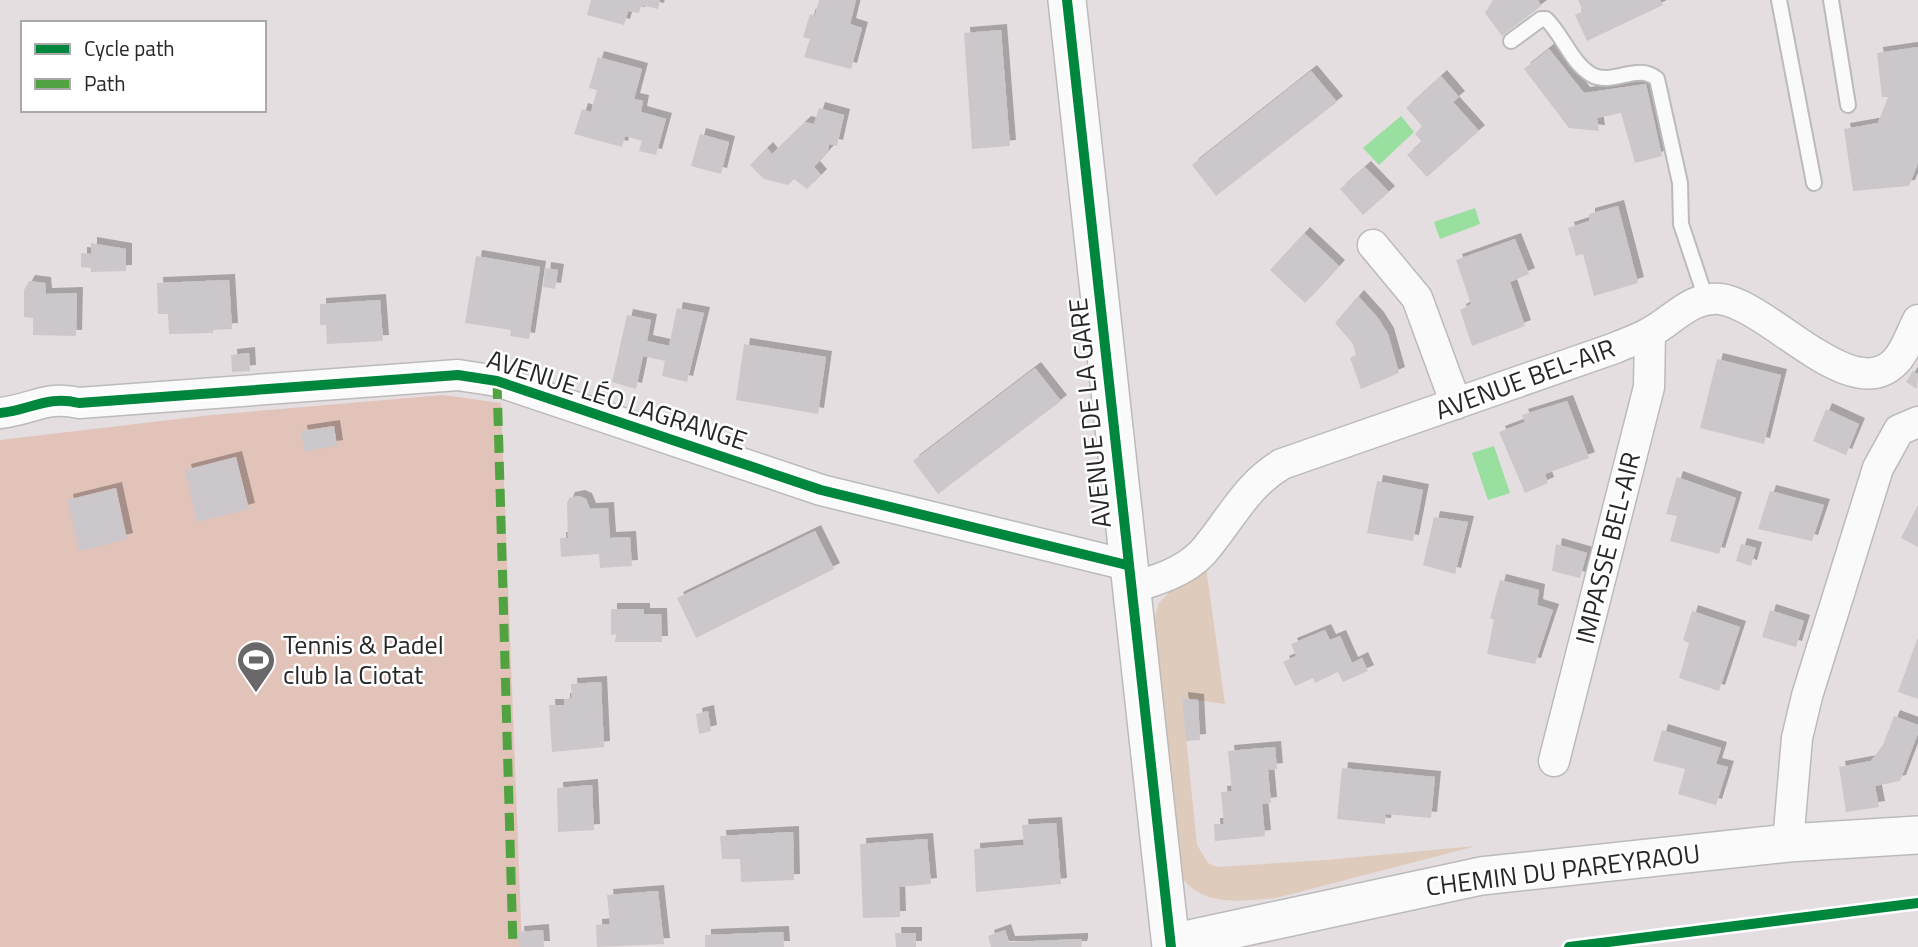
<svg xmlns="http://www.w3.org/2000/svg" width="1918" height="947" font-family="'Titillium Web',sans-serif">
<defs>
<filter id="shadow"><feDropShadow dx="6" dy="-6" stdDeviation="0" flood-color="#0004"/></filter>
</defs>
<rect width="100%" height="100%" fill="#e4dee1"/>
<!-- green -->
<path fill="#decbbb" d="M1205 560 1225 704 1182 698 1197 845 1208 863 1217 867 1326 860 1476 846 1276 898C1252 900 1220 905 1198 892 1190 888 1183 879 1177 873L1149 637 1159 603 1199 561Z"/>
<!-- pitch -->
<path fill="#e2c3b9" d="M443 395 501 403 522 947H0V440L212 415Z"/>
<!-- water -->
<path fill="#98dfa0" d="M1401 116 1414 132 1379 165 1363 148Z
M1475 208 1480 224 1440 239 1434 222Z
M1494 446 1510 493 1488 500 1472 453Z"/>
<!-- building -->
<path fill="#ccc7ca" filter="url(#shadow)" d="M591 0H660L658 9 641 5 639 13 628 11 624 25 587 15Z
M819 0H856L850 24 862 28 851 69 804 57 810 39 803 37 810 14 815 16Z
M1493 0H1538L1541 6 1502 36 1485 13Z
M1578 0H1660L1663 5 1587 41 1575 15 1583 11Z
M1001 30 1010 146 972 149 964 33Z
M1918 47V163L1909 186 1853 191 1844 129 1878 123 1888 97H1882L1877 53Z
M1549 49 1584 93 1646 84 1662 156 1635 163 1621 113 1597 118 1599 131 1569 128 1524 69Z
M598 57 642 69 634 99 643 101 641 112 666 119 656 155 639 151 642 141 625 136 622 147 574 134 582 109 591 112 597 90 589 88Z
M1311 71 1337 102 1216 196 1192 165Z
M1441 76 1459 97 1453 102 1479 131 1427 177 1407 155 1422 142 1415 134 1422 126 1406 108Z
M819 108 844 115 837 146 829 144 828 151 814 167 821 175 807 189 794 179 788 185 764 179 750 165 767 148 772 154 805 122 814 124Z
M700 134 729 142 721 174 691 166Z
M1365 167 1389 192 1363 215 1340 189Z
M1618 206 1638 283 1594 296 1583 254 1576 256 1568 228 1589 221V214Z
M1304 233 1339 266 1305 303 1270 270Z
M1515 239 1529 274 1510 282 1525 326 1472 346 1460 310 1471 304 1456 260Z
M91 243 126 249V271L91 272V268L81 267V253L91 254Z
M476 256 540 267 529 339 510 336 511 330 465 323Z
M545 268 558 270 555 289 543 287Z
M229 280 232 329 213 330V333L169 334 168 314H158L157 283Z
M29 281 45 283 46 294 77 293 76 336 33 335V318L24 317V290Z
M1358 296 1378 318 1388 334 1399 373 1361 389 1350 358 1356 355 1353 344 1335 323Z
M380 300 383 341 327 344 326 325H320V304Z
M677 308 704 313 687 382 662 376 665 361 643 356 636 389 612 382 627 315 651 320 647 341 669 346Z
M744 344 826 357 818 414 736 400Z
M249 353 250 371 232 372 231 355Z
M1717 359 1781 375 1764 444 1700 428Z
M1035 368 1061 401 938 494 913 461Z
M1913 371 1918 374 1917 389 1906 382Z
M1567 401 1589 458 1545 474 1548 483 1525 493 1499 432 1525 422 1522 415Z
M1826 409 1859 424 1846 455 1813 441Z
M334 426 337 446 304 451 301 431Z
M236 457 249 509 197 522 185 470Z
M1677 477 1736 498 1719 554 1670 541 1677 516 1666 514Z
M1377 481 1423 490 1413 541 1367 533Z
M116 488 127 539 79 551 67 500Z
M1770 491 1824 505 1812 541 1758 529Z
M579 496 586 499 590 509 608 508 610 538 630 537 632 566 600 568 599 554 561 557 560 538H568L567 503 569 498Z
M1918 505V547L1901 538Z
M1434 517 1468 522 1455 574 1423 565Z
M815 531 834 569 696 638 677 598Z
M1556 544 1587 553 1580 578 1552 571Z
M1741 544 1756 548 1751 566 1736 561Z
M1500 580 1539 590 1537 605 1553 610 1535 664 1487 654 1494 620 1490 618Z
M611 609H644V614H661L662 642H615L616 634 611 635Z
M1770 610 1804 621 1796 647 1762 637Z
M1692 611 1740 627 1719 691 1679 678 1689 643 1683 640Z
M1325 630 1330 640 1340 636 1352 663 1362 658 1368 671 1343 682 1338 672 1315 683 1313 678 1295 686 1283 662 1296 656 1291 644Z
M1918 637V699L1898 692Z
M601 682 604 747 552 752 549 705H564V699L572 698 571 684Z
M1182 698 1198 700 1200 740 1186 741Z
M708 711 711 731 699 734 696 714Z
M1894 716 1918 725V733L1900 781 1875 786 1879 807 1846 812 1839 767 1871 761 1883 745Z
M1662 730 1721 748 1716 764 1728 767 1716 805 1678 794 1685 769 1653 761Z
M1275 747 1277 769 1268 770 1271 803 1262 804 1265 836 1215 841 1214 824H1224L1221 792 1232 791 1228 751Z
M1342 768 1435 777 1431 818 1386 814 1385 824 1337 819Z
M592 785 594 830 558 832 557 788Z
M1056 823 1061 884 976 892 974 849 1024 845 1022 825Z
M793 832 794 880 741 882 740 859H722L720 836Z
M927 839 931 884 899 887 900 917 863 918 860 844Z
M658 891 664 944 597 947 596 925 610 924 607 895Z
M543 930 544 947H519L518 932Z
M1005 930 1009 942 1082 939V944L1081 947H991L988 936Z
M783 932 784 947H705V935Z
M895 933H916V947H896Z"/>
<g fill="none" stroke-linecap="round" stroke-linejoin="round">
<defs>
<path id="service" d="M1779 0 1814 183
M1831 0 1848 105
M1511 41 1541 19H1546C1563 35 1571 63 1592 75 1613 86 1638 62 1657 79L1680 183 1681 224 1706 299"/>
<path id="minor" d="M1373 245 1417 298 1456 404
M0 413C31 410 47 395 79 403L458 375 497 381 821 490 1127 565
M1130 588C1155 581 1185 572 1203 552 1230 521 1245 486 1282 464L1615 348C1626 343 1639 339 1649 333 1673 321 1690 296 1720 299 1769 305 1851 407 1895 362 1906 351 1911 333 1918 320
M1554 761 1649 387 1650 333
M1788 843 1797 738 1807 696 1878 468 1899 430 1918 422"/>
<path id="tertiary" d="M1067 0 1171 947
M1171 943 1481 876 1788 843 1918 835"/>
</defs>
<!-- service casing -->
<use href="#service" stroke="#bbb" stroke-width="18"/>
<!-- minor casing -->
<use href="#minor" stroke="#bbb" stroke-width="33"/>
<!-- tertiary casing -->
<use href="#tertiary" stroke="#bbb" stroke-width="40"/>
<!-- service -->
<use href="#service" stroke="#fbfafa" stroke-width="14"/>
<!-- minor -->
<use href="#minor" stroke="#fbfafa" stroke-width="30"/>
<!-- tertiary -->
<use href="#tertiary" stroke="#fbfafa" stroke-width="37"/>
<!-- quiet -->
<path stroke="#51a342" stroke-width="9" stroke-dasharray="18 9" stroke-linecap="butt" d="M497 381 513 947"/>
<defs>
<path id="cycleway" d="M1067 0 1171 947
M0 413C31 410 47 395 79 403L458 375 497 381 821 490 1127 565
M1569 947 1918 903"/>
</defs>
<!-- cycleway casing -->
<use href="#cycleway" stroke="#fff" stroke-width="15"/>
<!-- cycleway -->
<use href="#cycleway" stroke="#00873e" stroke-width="10"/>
</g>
<!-- icons -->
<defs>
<symbol id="stadium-pin" viewBox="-11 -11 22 30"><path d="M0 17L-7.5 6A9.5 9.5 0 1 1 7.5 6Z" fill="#696768" stroke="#fff"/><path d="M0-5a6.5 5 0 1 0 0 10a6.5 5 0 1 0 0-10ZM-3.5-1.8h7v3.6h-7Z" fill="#fff"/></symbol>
</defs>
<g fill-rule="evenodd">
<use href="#stadium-pin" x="234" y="638" width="44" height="60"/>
</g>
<g text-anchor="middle" stroke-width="5" stroke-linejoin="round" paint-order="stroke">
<!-- street labels -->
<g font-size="26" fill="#272727" stroke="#fff">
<text transform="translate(1525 379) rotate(-20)" y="9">AVENUE BEL-AIR</text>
<text transform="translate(617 400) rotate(18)" y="9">AVENUE LÉO LAGRANGE</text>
<text transform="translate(1090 413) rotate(-96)" y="9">AVENUE DE LA GARE</text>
<text transform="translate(1608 548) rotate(-76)" y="9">IMPASSE BEL-AIR</text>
<text transform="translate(1563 870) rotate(-7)" y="9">CHEMIN DU PAREYRAOU</text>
</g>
<!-- poi labels -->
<g font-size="26" fill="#272727" stroke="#fff" text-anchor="start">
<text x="283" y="654">Tennis &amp; Padel<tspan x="283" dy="30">club la Ciotat</tspan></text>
</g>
</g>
<!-- legend -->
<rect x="21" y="21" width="245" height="91" fill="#ffffff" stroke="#a9a9a9" stroke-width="2"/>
<rect x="35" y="44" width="35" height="10" fill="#00873e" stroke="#a9a9a9" stroke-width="2"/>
<text x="84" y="56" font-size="21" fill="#272727">Cycle path</text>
<rect x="35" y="79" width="35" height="10" fill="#51a342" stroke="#a9a9a9" stroke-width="2"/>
<text x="84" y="91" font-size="21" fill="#272727">Path</text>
</svg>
